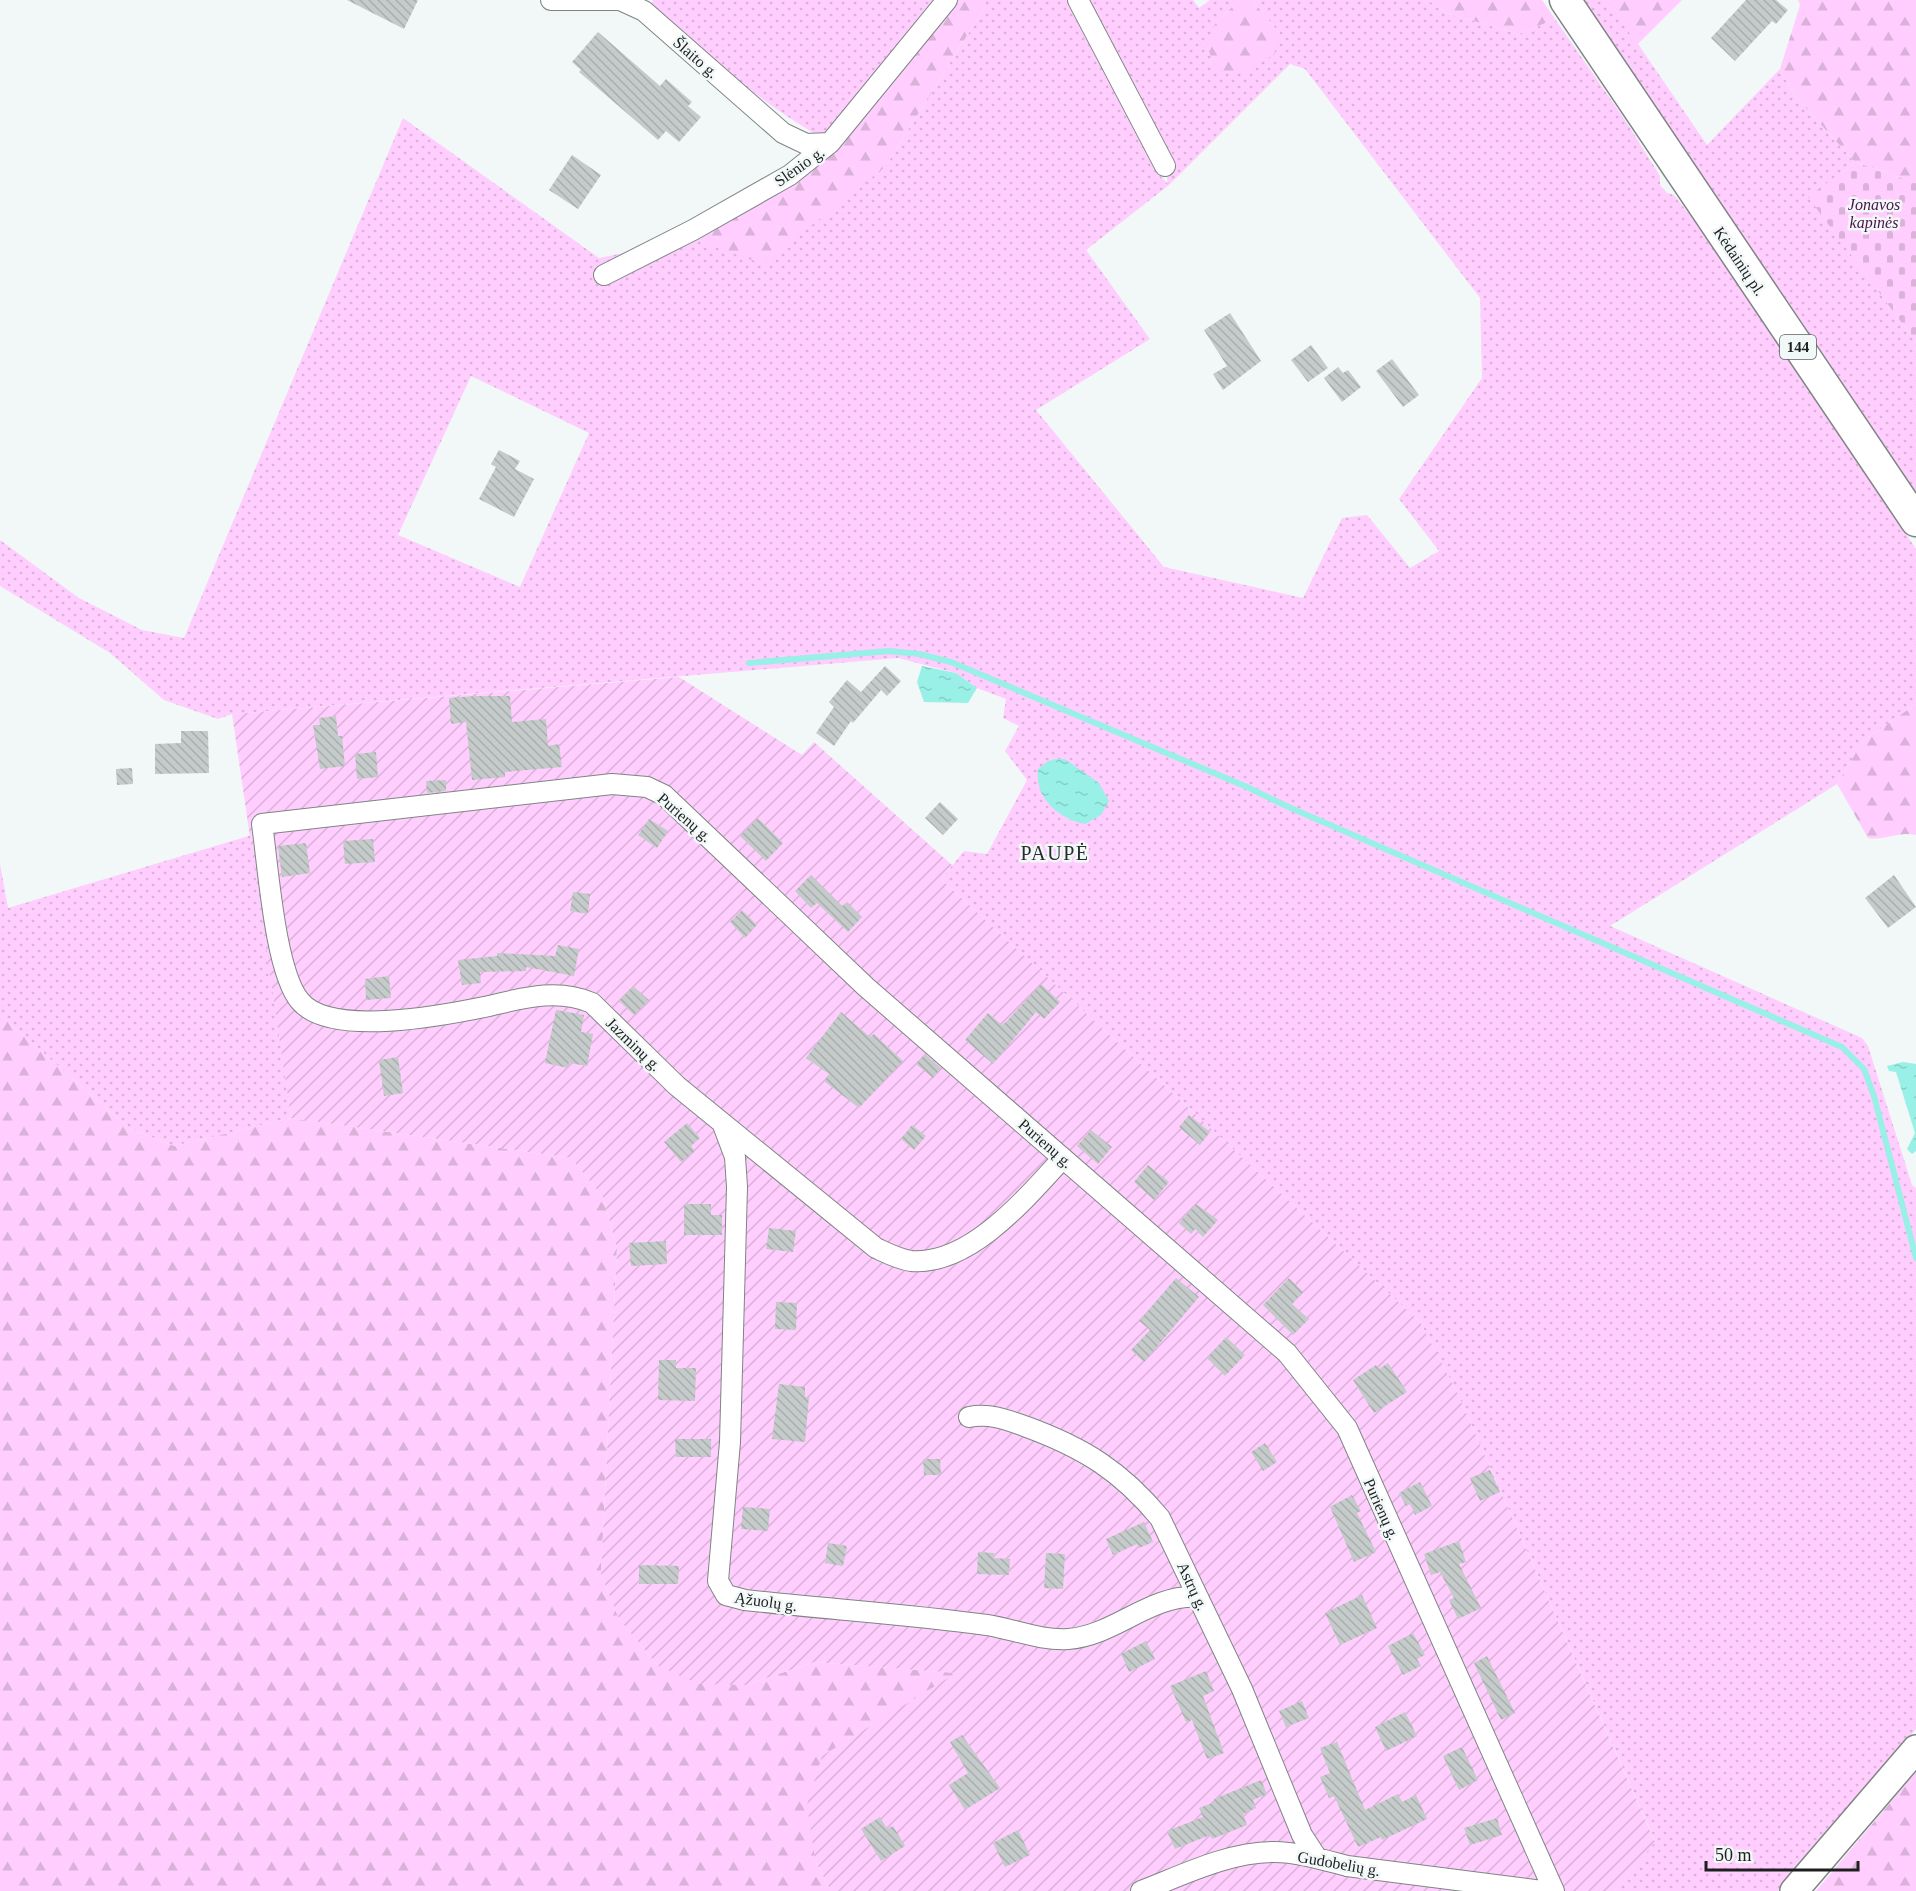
<svg xmlns="http://www.w3.org/2000/svg" width="1916" height="1891" font-family="Georgia,serif">
<defs>
<pattern id="grass-dots" width="8" height="8" patternUnits="userSpaceOnUse" patternTransform="scale(1.5)"><rect width="8" height="8" fill="#ffcefe"/><path d="M2 2h.1M6 6h.1" fill="none" stroke="#dab1d9" stroke-width="1.8" stroke-linecap="round"/></pattern>
<pattern id="forest-firs" width="22" height="20" patternUnits="userSpaceOnUse" patternTransform="scale(1.5)"><rect width="22" height="20" fill="#ffcefe"/><path d="M5 1l3.5 6h-7zM16 11l3.5 6h-7z" fill="#dab1d9"/></pattern>
<pattern id="cemetery-stones" width="16" height="16" patternUnits="userSpaceOnUse" patternTransform="scale(1.5)"><rect width="16" height="16" fill="#ffcefe"/><path d="M2 7V4a2 2 0 0 1 4 0v3zM10 15v-3a2 2 0 0 1 4 0v3z" fill="#dab1d9"/></pattern>
<pattern id="garden-furrows" width="10" height="10" patternUnits="userSpaceOnUse" patternTransform="scale(1.5)"><rect width="10" height="10" fill="#ffcefe"/><path d="M-1 1l2-2M0 10L10 0M9 11l2-2" fill="none" stroke="#dab1d9"/></pattern>
<pattern id="water-ripples" width="26" height="14" patternUnits="userSpaceOnUse" patternTransform="scale(1.5)"><rect width="26" height="14" fill="#99f0e6"/><path d="M2 4q2-2 4 0t4 0M15 11q2-2 4 0t4 0" fill="none" stroke="#83cec5"/></pattern>
<pattern id="building-back-hatch" width="6" height="6" patternUnits="userSpaceOnUse" patternTransform="scale(1.5)"><rect width="6" height="6" fill="#c5cbca"/><path d="M-1 5l2 2M0 0l6 6M5-1l2 2" fill="none" stroke="#a9aead"/></pattern>
</defs>
<rect width="100%" height="100%" fill="#f1f8f7"/>
<!-- grass -->
<path fill="url(#grass-dots)" fill-rule="evenodd" d="M653 0H931L830 143C767 107 703 56 652 4Z
M986 0H1069L1145 143 1156 171 1168 184 1165 166 1084 0H1193L1199 8 1210 0H1239L1215 24 1280 34 1252 0H1428L1446 13 1519 34 1555 19 1625 120 1660 176V185L1667 193 1674 195 1696 223 1916 549V704L1863 741 1837 784 1610 926 1862 1038 1868 1046 1912 1185 1916 1188V1729L1778 1891H1614L1655 1841 1457 1392 1420 1322 941 879 964 851 987 854 1027 780 1005 751 1019 726 1003 718 1006 699 977 688 956 673 898 658 232 714 218 719 164 700 110 653 0 586V540L79 598 142 630 184 638 403 118 599 258 693 239 885 167 986 5ZM1290 64 1305 69 1480 298 1482 378 1399 499 1439 551 1410 568 1367 515 1342 518 1303 598 1164 567 1036 410 1150 339 1086 250 1169 185ZM471 376 589 433 520 587 398 535Z
M1582 0H1608L1707 145 1780 69 1794 95 1855 162 1809 197 1916 342V499Z
M252 835 291 1118 174 1146 129 1128 0 1015V864L8 908Z"/>
<!-- forest -->
<path fill="url(#forest-firs)" d="M931 0H986V5L885 167 763 264 693 239 830 143Z
M1239 0H1252L1280 34 1274 55 1240 73 1217 70 1207 47 1215 24Z
M1428 0H1542L1555 19 1519 34 1446 13Z
M1608 0H1682L1637 45Z
M1798 0H1916V183L1855 162 1794 95 1780 69 1800 5Z
M1916 704V835C1897 831 1887 841 1868 838L1837 784 1863 741Z
M0 1015 129 1128 174 1146 291 1118 571 1158 603 1197 617 1248 601 1574 619 1619 658 1666 746 1685 814 1662 957 1673 815 1860 831 1891H0Z
M1916 1772V1891H1816Z"/>
<!-- cemetery -->
<path fill="url(#cemetery-stones)" d="M1855 162 1916 183V342L1808 197Z"/>
<!-- garden -->
<path fill="url(#garden-furrows)" d="M679 677 802 755 814 742 952 865 941 879 1420 1322 1457 1392 1655 1842 1614 1891H831L815 1860 807 1805 822 1756 956 1673 814 1662 746 1685 699 1684 658 1666 619 1619 601 1574 617 1248 603 1197 571 1158 291 1118 232 714Z"/>
<!-- water -->
<path fill="url(#water-ripples)" d="M922 666 956 673 977 688 968 703 924 702 917 682Z
M1056 759H1065L1099 783 1109 801 1101 815 1085 824C1059 819 1034 798 1038 769L1048 761Z
M1903 1062 1916 1064V1151L1912 1154 1907 1149 1915 1133 1896 1072 1889 1071 1887 1066Z"/>
<g fill="none" stroke-linecap="round" stroke-linejoin="round">
<!-- stream -->
<path stroke="#99f0e6" stroke-width="6" d="M749 663 889 651 919 654 951 662 1247 787 1284 805 1842 1047 1864 1069 1874 1096 1916 1258"/>
</g>
<!-- building -->
<path fill="url(#building-back-hatch)" d="M347 0H418L404 29Z
M1746 0H1776L1788 10 1776 24 1772 21 1735 61 1711 38Z
M598 32 660 86 666 79 692 102 688 106 701 117 679 142 666 131 658 140 579 72 581 70 572 62Z
M572 155 601 175 578 209 549 190Z
M1230 313 1261 361 1223 390 1213 374 1227 366 1204 330Z
M1311 345 1328 368 1308 382 1291 360Z
M1392 359 1419 395 1403 407 1376 371Z
M1338 367 1343 373 1348 370 1361 387 1342 402 1324 378Z
M499 450 520 461 515 469 534 479 514 517 479 499 496 467 491 464Z
M885 666 901 681 887 696 881 690 853 723 851 721 834 746 816 733 834 707 829 702 847 680 861 692Z
M475 696H510L512 722 546 719 548 746 559 744 562 767 505 772V777L472 780 466 722 451 724 449 698Z
M336 716 338 736H342L345 766 320 769 313 725H320L319 718Z
M181 731H208L209 773 155 774V744L181 743Z
M376 752 378 777 357 779 355 754Z
M132 768 133 784 117 785 116 769Z
M446 780V791L427 793 426 781Z
M940 802 958 819 943 835 925 818Z
M758 818 783 843 766 861 740 836Z
M649 819 668 831 657 848 638 835Z
M373 839 375 862 345 864 343 841Z
M306 843 310 873 282 877 278 846Z
M811 875 842 906 847 902 862 917 848 932 817 903 811 908 795 891Z
M1894 875 1916 907 1888 928 1865 898Z
M573 892 590 894 588 914 570 911Z
M742 910 757 925 745 938 730 922Z
M558 945 579 949 574 976 526 967V971L480 972 481 983 462 985 458 960 497 956V953L555 956Z
M389 976 391 998 366 1000 365 979Z
M1041 984 1060 1002 1044 1019 1036 1012 993 1064 965 1040 988 1013 1002 1025 1006 1022Z
M633 986 649 1000 634 1015 619 1001Z
M556 1010 584 1015 581 1032 593 1034 587 1066 569 1063 568 1068 545 1063Z
M841 1012 870 1037 874 1034 903 1061 859 1108 824 1081 829 1074 806 1058Z
M925 1054 941 1068 933 1078 916 1064Z
M398 1057 403 1093 384 1096 379 1060Z
M1189 1115 1210 1132 1200 1145 1179 1127Z
M687 1123 700 1138 691 1146 695 1151 681 1162 664 1142Z
M912 1125 926 1136 914 1150 901 1139Z
M1091 1130 1112 1147 1098 1164 1077 1146Z
M1148 1165 1169 1182 1154 1200 1134 1182Z
M684 1204H711V1215H722V1235H684Z
M1196 1204 1218 1220 1203 1237 1195 1229 1191 1234 1179 1223Z
M769 1228 796 1231 793 1252 766 1249Z
M666 1241 667 1264 631 1266 629 1243Z
M1176 1278 1199 1297 1144 1362 1131 1350 1150 1330 1139 1321Z
M1289 1278 1303 1292 1292 1304 1309 1319 1293 1335 1263 1305Z
M776 1302 797 1303 796 1330 775 1329Z
M1226 1337 1245 1355 1225 1376 1207 1358Z
M659 1360H676V1368H696L695 1401 658 1400Z
M1388 1363 1407 1392 1374 1413 1353 1380 1376 1365 1379 1369Z
M779 1384 805 1387V1397H809L805 1442 772 1439Z
M675 1439H711V1457H676Z
M1265 1443 1277 1462 1263 1471 1251 1452Z
M923 1459H940L941 1475H924Z
M1490 1470 1500 1492 1480 1501 1470 1478Z
M1420 1482 1432 1506 1415 1515 1410 1504 1406 1506 1399 1493Z
M1352 1495 1361 1511 1357 1513 1376 1552 1354 1562 1330 1507Z
M743 1507 770 1509 768 1531 741 1529Z
M1144 1522 1153 1542 1139 1548 1137 1544 1113 1555 1106 1539Z
M1459 1541 1466 1562 1459 1564 1481 1608 1458 1619 1449 1600 1454 1598 1440 1572 1431 1575 1424 1554Z
M828 1543 847 1546 843 1566 825 1563Z
M978 1552 994 1553V1558L1010 1559 1009 1575 977 1574Z
M1046 1553 1065 1554 1063 1589 1044 1588Z
M639 1565 679 1566 678 1584H639Z
M1362 1595 1377 1628 1340 1645 1325 1613Z
M1413 1633 1425 1655 1417 1659 1421 1666 1403 1675 1388 1646Z
M1146 1641 1155 1659 1129 1672 1121 1654Z
M1487 1656 1515 1713 1501 1720 1474 1663Z
M1206 1671 1214 1691 1203 1696 1224 1753 1207 1759 1192 1720 1186 1722 1170 1686Z
M1302 1701 1309 1718 1286 1727 1279 1711Z
M1405 1712 1417 1736 1386 1751 1375 1727Z
M962 1735 1000 1788 965 1810 949 1785 968 1773 950 1742Z
M1337 1742 1365 1810 1398 1794 1402 1802 1416 1795 1427 1819 1382 1840 1381 1837 1358 1847 1334 1796 1329 1798 1320 1777 1330 1773 1320 1748Z
M1462 1747 1478 1780 1459 1790 1443 1756Z
M1261 1780 1267 1794 1253 1800 1256 1808 1243 1814 1247 1825 1212 1839 1210 1835 1175 1849 1167 1831 1203 1817 1199 1808 1215 1802 1214 1799Z
M880 1817 887 1829 893 1826 905 1846 881 1861 861 1829Z
M1497 1818 1502 1835 1470 1845 1464 1828Z
M1018 1830 1030 1855 1005 1867 993 1843Z"/>
<g fill="none" stroke-linecap="round" stroke-linejoin="round">
<defs>
<path id="street" d="M551 0H620L644 11 783 133 806 144 830 143
M1078 0 1165 166
M604 275 693 230 790 175 830 143 947 0
M723 1125 735 1157 737 1187 730 1442 718 1581 726 1595 745 1600C826 1609 907 1614 987 1625 1013 1629 1042 1641 1068 1639 1114 1636 1150 1594 1198 1597
M1063 1158C1027 1197 970 1266 911 1261 898 1259 887 1253 876 1248L677 1086 592 1003C558 988 523 998 489 1006 446 1015 330 1038 300 1001 275 972 268 865 262 824L612 784 647 787 664 795 866 987 1287 1353 1347 1428 1554 1891
M969 1417C991 1413 1007 1420 1027 1427 1084 1448 1121 1471 1160 1518L1242 1689 1302 1835 1317 1858
M1141 1891C1183 1875 1228 1852 1274 1852 1298 1852 1324 1860 1347 1866L1542 1891"/>
<path id="secondary" d="M1794 1891 1916 1749"/>
<path id="primary" d="M1565 0 1916 521"/>
</defs>
<!-- street casing -->
<use href="#street" stroke="#7f8584" stroke-width="22"/>
<!-- secondary casing -->
<use href="#secondary" stroke="#7f8584" stroke-width="30"/>
<!-- primary casing -->
<use href="#primary" stroke="#7f8584" stroke-width="33"/>
<!-- street -->
<use href="#street" stroke="#fff" stroke-width="20"/>
<!-- secondary -->
<use href="#secondary" stroke="#fff" stroke-width="27"/>
<!-- primary -->
<use href="#primary" stroke="#fff" stroke-width="30"/>
</g>
<g text-anchor="middle" stroke-width="5" stroke-linejoin="round" paint-order="stroke">
<!-- shield labels -->
<rect fill="#f1f8f7" stroke="#5d6160" stroke-width="1.5" x="1780" y="335" width="36" height="24" rx="4.5"/>
<g font-size="15" font-weight="bold" fill="#1e2020">
<text x="1798" y="352">144</text>
</g>
<!-- street labels -->
<g font-size="16" fill="#1e2020" stroke="#f1f8f7">
<text transform="translate(696 57) rotate(41)" y="6">Šlaito g.</text>
<text transform="translate(799 166) rotate(-35)" y="6">Slėnio g.</text>
<text transform="translate(1740 261) rotate(56)" y="6">Kėdainių pl.</text>
<text transform="translate(685 817) rotate(41)" y="6">Purienų g.</text>
<text transform="translate(634 1044) rotate(44)" y="6">Jazminų g.</text>
<text transform="translate(1046 1143) rotate(41)" y="6">Purienų g.</text>
<text transform="translate(1382 1509) rotate(66)" y="6">Purienų g.</text>
<text transform="translate(1193 1586) rotate(65)" y="6">Astrų g.</text>
<text transform="translate(766 1601) rotate(8)" y="6">Ąžuolų g.</text>
<text transform="translate(1339 1863) rotate(10)" y="6">Gudobelių g.</text>
</g>
<!-- park labels -->
<g font-size="16" font-style="italic" fill="#4a114c" stroke="#f1f8f7">
<text x="1874" y="210">Jonavos<tspan x="1874" dy="18">kapinės</tspan></text>
</g>
<!-- quarter labels -->
<g font-size="20" letter-spacing="1.5" fill="#272c2b" stroke="#f1f8f7">
<text x="1055" y="860">PAUPĖ</text>
</g>
</g>
<!-- scale -->
<path d="M1706 1861v9h152v-9" fill="none" stroke="#1e2020" stroke-width="3"/>
<text x="1715" y="1861" font-size="18" fill="#1e2020" stroke="#f1f8f7" stroke-width="4.5" paint-order="stroke">50 m</text>
</svg>
